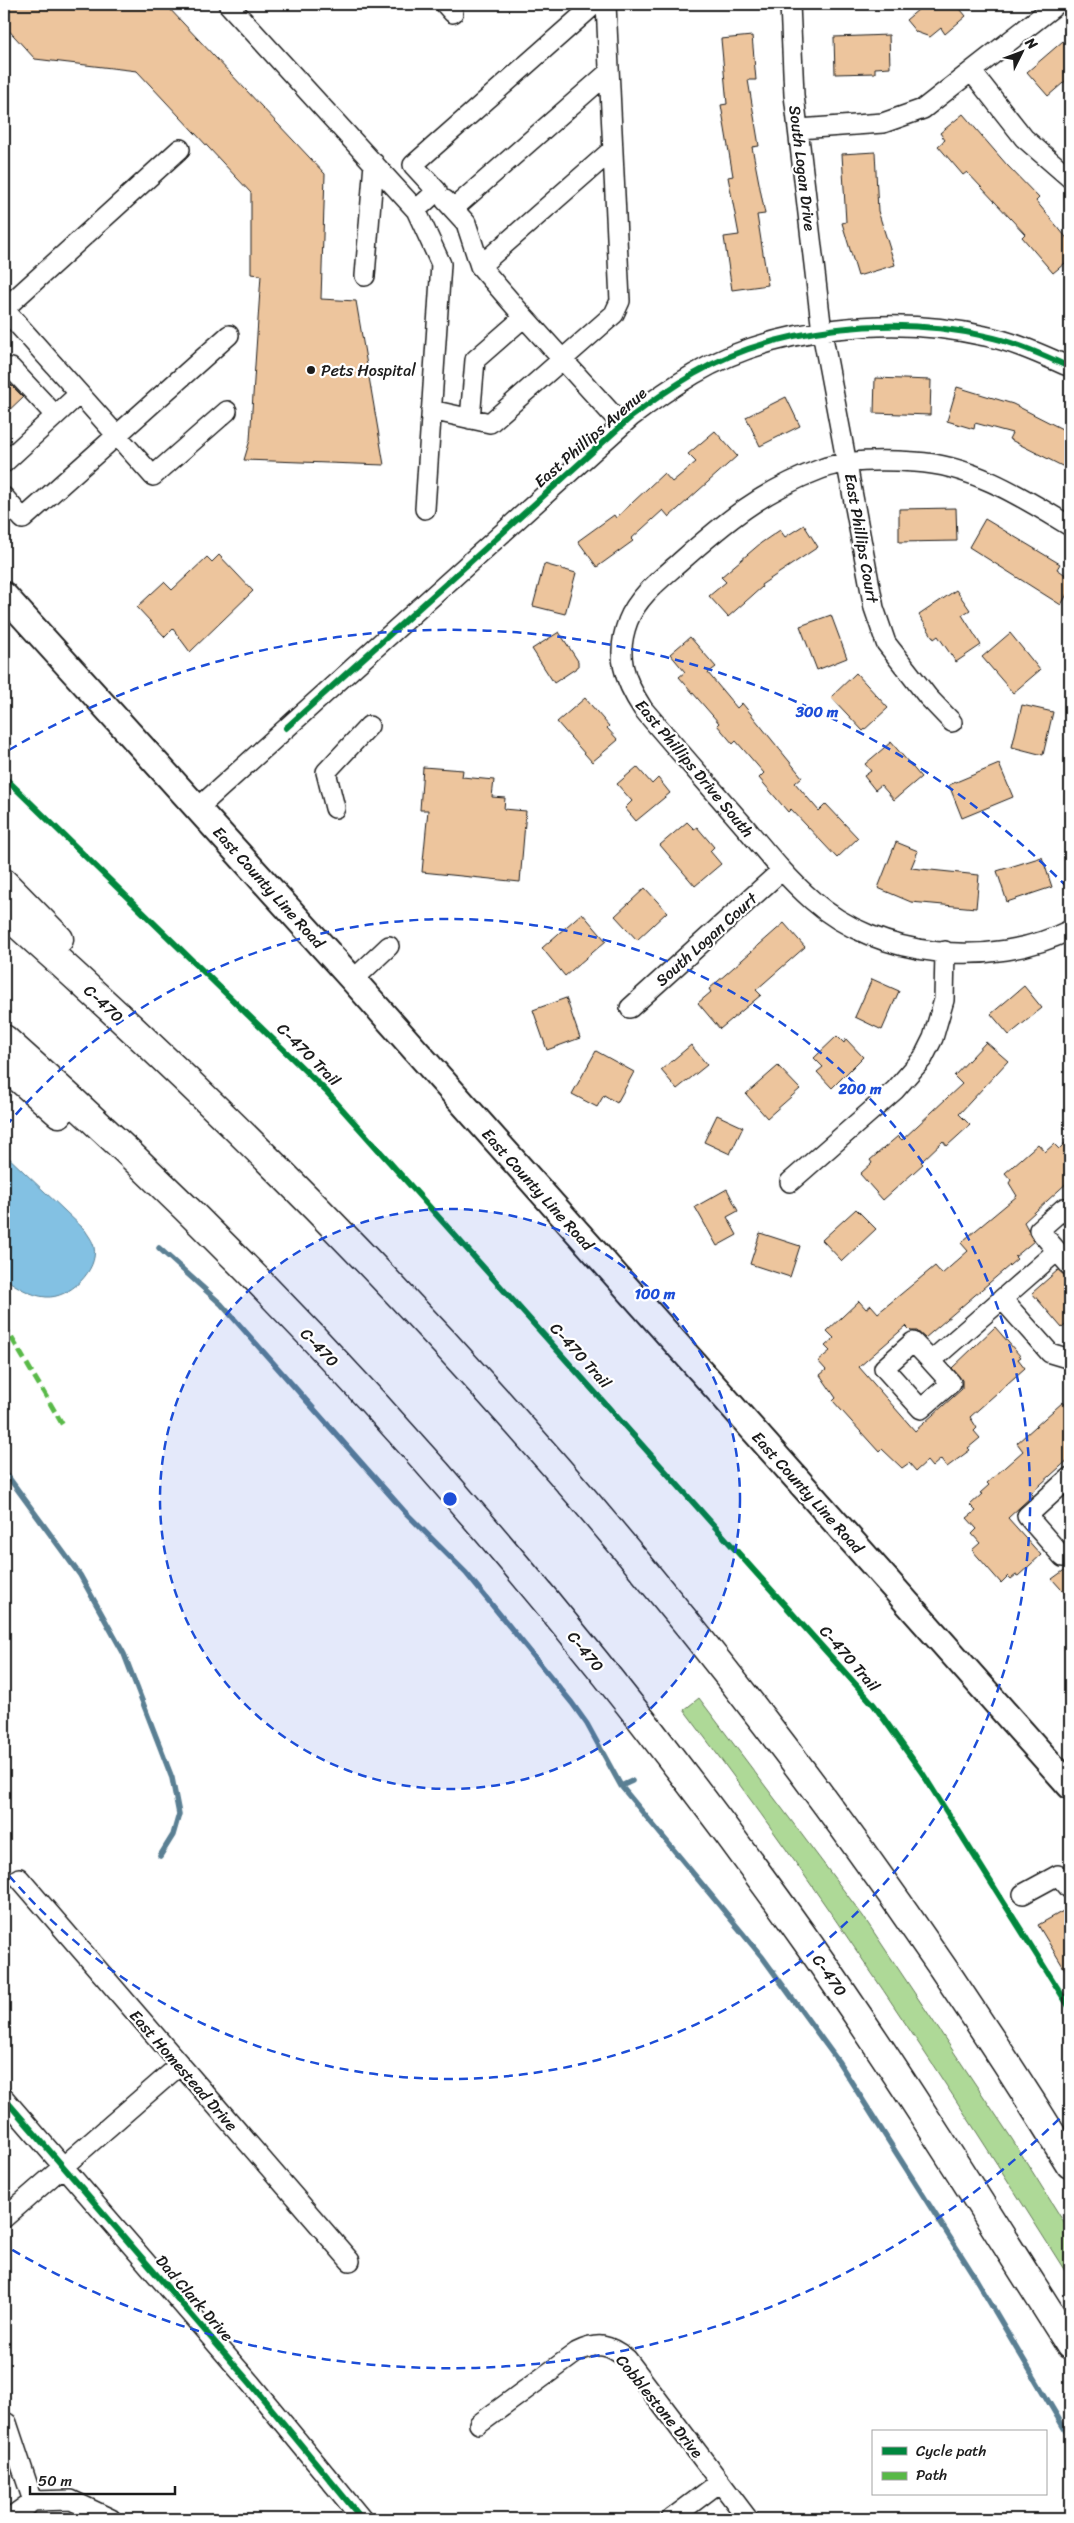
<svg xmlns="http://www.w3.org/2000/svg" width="1074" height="2523" font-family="Sriracha,sans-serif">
<rect width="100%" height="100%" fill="#fff"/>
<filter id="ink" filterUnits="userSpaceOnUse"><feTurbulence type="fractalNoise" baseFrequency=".02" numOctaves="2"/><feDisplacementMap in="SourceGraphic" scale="10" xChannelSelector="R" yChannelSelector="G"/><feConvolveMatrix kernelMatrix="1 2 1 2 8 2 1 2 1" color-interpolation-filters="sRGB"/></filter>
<g filter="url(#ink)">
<!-- green -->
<path fill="#aed997" stroke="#657a5a" d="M699 1698 863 1916 1012 2139 1070 2232V2279C948 2085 823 1893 684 1710Z"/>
<!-- water -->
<path fill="#83c1e3" stroke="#5a7f93" d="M4 1153 85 1230C88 1235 93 1241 94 1247 99 1270 69 1299 46 1297 31 1296 16 1286 4 1278Z"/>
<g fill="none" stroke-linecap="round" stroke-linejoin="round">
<!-- stream -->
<path stroke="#5a7f93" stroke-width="5.5" d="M159 1248 221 1304 405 1512 466 1573 572 1703 587 1724 621 1786 763 1958 838 2061 973 2274 1070 2438
M4 1471 80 1575 124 1654 172 1778 179 1814 173 1835 160 1856
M621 1786 632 1781"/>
</g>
<!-- building -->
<path fill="#edc59d" stroke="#1c1c1c" d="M4 4 167 6 325 174 321 299 356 301 384 465 244 460 250 440 261 275 251 274V193L137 71 35 59 4 25Z
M925 4H956L966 16 945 34 941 28 930 37 916 32 906 20Z
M889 35 890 67 875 68V73L835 74 834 37Z
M752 36 756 80H748L759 146 752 147 765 214 757 215 768 285 732 290 724 237 739 235 728 177 733 176 721 105 727 104 721 39Z
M1063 41 1070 50V77L1048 96 1027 72Z
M963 114 1007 165 1039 198 1036 201 1070 242V259L1053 273 1022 237 1025 234 967 172 963 175 938 146 945 140 940 133Z
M875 152 878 211 895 265 858 276 842 223 846 222 842 154Z
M4 378 23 397 4 415Z
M875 378 931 380 930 415 874 413Z
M957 387 1013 404 1070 433V470L1009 439 1012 433 975 423 974 429 947 421Z
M786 397 800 426 760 446 746 417Z
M715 431 737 456 669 517 663 510 631 539 633 541 597 567 578 541 614 515 616 518 664 473 672 482 696 462 688 454Z
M956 508 957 541 899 542V509Z
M985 519 1060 564 1057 569 1070 578V589L1061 605 969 547Z
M804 525 818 547 761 585 762 587 728 617 709 596 726 582 721 577 761 543 780 530 785 537Z
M219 555 253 591 190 652 173 629 165 637 137 607 164 582 172 590 207 557 212 562Z
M544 564 576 573 565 614 533 606Z
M956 590 970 610 962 615 981 645 956 662 938 636 934 639 919 615Z
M831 615 847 658 817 670 800 626Z
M559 632 578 661V667L554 683 532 649Z
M1010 633 1040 670 1013 693 982 657Z
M690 637 716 667 708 673 737 708 742 703 802 777 795 783 819 811 826 804 858 838 837 858 791 809 788 812 759 778 764 773 736 741 733 744 717 725 719 723 679 677 685 672 670 654Z
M856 673 888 708 863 731 831 697Z
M585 698 609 726 607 728 618 740 592 762 557 722Z
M1022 705 1053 712 1043 755 1012 747Z
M891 742 921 777 894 800 881 785 875 790 864 776 871 771 865 764Z
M999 764 1013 797 962 818 949 785Z
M423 767 463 770 462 777 494 780 492 797 505 798 504 809 526 811 520 882 422 872 428 810H420Z
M637 767 652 784 658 778 670 793 636 821 625 808 632 801 617 784Z
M687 822 694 829 697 827 714 847 710 851 721 864 695 886 660 845Z
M896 842 918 851 911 868 979 875 976 908 911 902 878 888Z
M1042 857 1052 887 1007 902 997 871Z
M645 888 667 912 637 940 615 916Z
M582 913 606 941 565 976 542 948Z
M784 923 805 947 756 990 761 995 720 1029 698 1003 711 992 709 989Z
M872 979 899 991 882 1030 855 1017Z
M1024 986 1042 1008 1009 1035 991 1014Z
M566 998 580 1038 547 1050 533 1010Z
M837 1036 844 1043 846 1039 863 1057 832 1088 817 1072 823 1067 814 1058Z
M986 1042 1008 1061 959 1114 970 1125 947 1146 943 1141 921 1162 923 1164 883 1200 860 1174 872 1163 870 1160 898 1136 902 1140 962 1084 954 1076Z
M691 1045 707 1065 677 1089 661 1070Z
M596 1051 634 1072 617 1103 604 1095 597 1107 572 1094Z
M778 1066 800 1089 767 1118 746 1094Z
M717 1115 743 1127 730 1154 704 1142Z
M1070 1138V1180L1024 1222 1034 1241 1015 1257 1017 1259 925 1338 917 1331H911L906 1326 859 1367 915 1431 962 1389V1380L952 1368 995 1327 1021 1357 1018 1359 1025 1368 970 1417 977 1428 974 1431 980 1438 968 1448 970 1450 947 1467 941 1459 932 1467 927 1461 916 1471 909 1463 902 1468 882 1449 879 1452 833 1401 836 1398 820 1375 826 1370 818 1361 830 1351 825 1346 834 1338 827 1331 859 1301 866 1309 871 1305 878 1313 935 1266 942 1274 968 1251 961 1243 964 1240 1017 1196 1009 1183 1011 1180 1005 1173 1038 1144 1045 1152 1054 1144 1059 1149Z
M727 1189 738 1211 727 1217 737 1235 717 1246 695 1207Z
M856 1209 876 1229 842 1261 822 1240Z
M760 1233 800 1246 790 1277 750 1264Z
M1058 1270 1070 1280V1321L1062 1328 1032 1293Z
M1063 1402 1070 1411V1458L1031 1493 1033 1495 1008 1518 1041 1555 1018 1576 1016 1575 1011 1579 1008 1576 1001 1583 972 1550 980 1543 972 1534 977 1529 967 1518 976 1511 970 1505 982 1494 980 1493 989 1485 987 1483 1023 1451 1017 1443Z
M1070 1566V1599L1052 1579Z
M1065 1910 1070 1919V1978L1038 1925Z"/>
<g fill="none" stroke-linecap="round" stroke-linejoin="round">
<defs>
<path id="minor" d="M228 4 416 210 441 264 425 509
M445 4 453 13
M790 4 794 95 822 332 874 608 886 643 928 697 952 722
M972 72 1024 138 1070 178
M799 129 883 123 923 109 1057 4
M445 200 466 223 480 266 524 317
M453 209 609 72
M416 210 437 191 413 165 595 4
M480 266 612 150
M365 276 374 163
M4 309 153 476 227 411
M4 309 180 149
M4 367 11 368 55 415
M431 410 490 423 614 314 620 301 606 4H600
M470 419 475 360 524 317 622 425
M4 463 79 394
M4 497 23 519 229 335
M1070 526C1022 497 972 465 915 462 886 460 848 459 821 469 762 491 726 521 680 562 661 579 638 596 628 621 615 655 624 680 643 709 677 749 711 788 745 827 766 852 787 878 812 900 878 959 992 969 1070 930
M198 808 631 417C652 401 672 387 694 374 776 326 894 315 985 336 1015 342 1042 355 1070 367
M335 808 326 772 369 726
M353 980 389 946
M630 1008 782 870
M790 1182 895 1090 923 1058 933 1038 944 1000 945 951
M1070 1216 1064 1208 1039 1230 1070 1266
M1057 1251 1002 1299 1050 1353 1070 1359
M931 1361 913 1342 884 1368 921 1409 951 1383 931 1361 1002 1299
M1063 1557 1027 1516 1070 1477
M19 1878 350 2261
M1023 1894 1058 1875 1070 1889
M4 2098 251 2384 362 2519
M4 2218 180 2065
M7 2423 33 2501
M479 2424 577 2352C598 2342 609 2344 627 2359L748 2519
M8 2519 33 2501 71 2500 111 2519
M671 2519 720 2482"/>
<path id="major" d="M4 595 353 980 1070 1786"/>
<path id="highway" d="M4 883 59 939
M4 912C416 1277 781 1695 1070 2164
M4 1039C307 1306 576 1616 810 1946 901 2076 985 2211 1070 2345
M4 1065 59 1113"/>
</defs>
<!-- minor casing -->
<use href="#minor" stroke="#1c1c1c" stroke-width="22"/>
<!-- major casing -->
<use href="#major" stroke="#1c1c1c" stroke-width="29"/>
<!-- highway casing -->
<use href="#highway" stroke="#1c1c1c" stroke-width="31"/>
<!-- minor -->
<use href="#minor" stroke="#fff" stroke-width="19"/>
<!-- major -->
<use href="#major" stroke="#fff" stroke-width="25"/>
<!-- highway -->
<use href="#highway" stroke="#fff" stroke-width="28"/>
<!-- quiet -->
<path stroke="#58b947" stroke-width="5" stroke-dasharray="10 5" stroke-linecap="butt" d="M4 1325 64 1427"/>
<defs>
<path id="cycleway" d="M286 728 631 417C652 401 672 387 694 374 776 326 894 315 985 336 1015 342 1042 355 1070 367
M4 777 326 1091 874 1705 923 1774 1070 2008
M4 2098 251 2384 362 2519"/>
</defs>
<!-- cycleway casing -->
<use href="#cycleway" stroke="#fff" stroke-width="9"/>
<!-- cycleway -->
<use href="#cycleway" stroke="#00873e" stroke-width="6"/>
</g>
</g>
<!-- distance rings -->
<circle cx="450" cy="1499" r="290" fill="#1d4ed8" fill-opacity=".12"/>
<g fill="none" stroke="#1d4ed8" stroke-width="2.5" stroke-dasharray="9 6">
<circle cx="450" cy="1499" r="290"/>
<path d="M6 1126A580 580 0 1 1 6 1872"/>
<path d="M1070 2108A869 869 0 0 1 9 2248M9 750A869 869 0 0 1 1070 890"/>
</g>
<!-- markers -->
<circle fill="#1c1c1c" stroke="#fff" stroke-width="2" cx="311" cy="370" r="5"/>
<g text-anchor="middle" stroke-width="4.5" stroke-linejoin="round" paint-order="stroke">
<!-- street labels -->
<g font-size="16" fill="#1c1c1c" stroke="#fff">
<text transform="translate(803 168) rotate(83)" y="6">South Logan Drive</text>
<text transform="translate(590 437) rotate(-41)" y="6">East Phillips Avenue</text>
<text transform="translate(862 538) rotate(80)" y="6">East Phillips Court</text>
<text transform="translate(695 768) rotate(50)" y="6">East Phillips Drive South</text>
<text transform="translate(269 887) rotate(48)" y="6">East County Line Road</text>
<text transform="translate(706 939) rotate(-42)" y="6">South Logan Court</text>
<text transform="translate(104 1003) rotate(43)" y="6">C-470</text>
<text transform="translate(309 1054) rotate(45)" y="6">C-470 Trail</text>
<text transform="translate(538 1189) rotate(48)" y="6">East County Line Road</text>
<text transform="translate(320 1347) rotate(46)" y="6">C-470</text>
<text transform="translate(581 1355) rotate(48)" y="6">C-470 Trail</text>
<text transform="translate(808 1492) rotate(48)" y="6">East County Line Road</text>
<text transform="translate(586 1651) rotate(51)" y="6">C-470</text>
<text transform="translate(850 1658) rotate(49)" y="6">C-470 Trail</text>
<text transform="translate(830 1975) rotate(55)" y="6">C-470</text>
<text transform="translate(184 2070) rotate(49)" y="6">East Homestead Drive</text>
<text transform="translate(195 2298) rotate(49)" y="6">Dad Clark Drive</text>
<text transform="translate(660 2406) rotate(51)" y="6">Cobblestone Drive</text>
</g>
<!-- poi labels -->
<g font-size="16" fill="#1c1c1c" stroke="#fff" text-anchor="start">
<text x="321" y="376">Pets Hospital</text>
</g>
</g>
<circle cx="450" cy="1499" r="8" fill="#1d4ed8" stroke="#fff" stroke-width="2.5"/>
<g font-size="15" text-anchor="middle" font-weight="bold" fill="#1d4ed8" stroke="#fff" stroke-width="4.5" stroke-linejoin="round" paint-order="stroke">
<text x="817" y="717">300 m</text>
<text x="860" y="1094">200 m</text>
<text x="655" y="1299">100 m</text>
</g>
<!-- margin -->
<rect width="1074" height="2523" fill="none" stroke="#fff" stroke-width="20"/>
<rect x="10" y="10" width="1054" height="2503" fill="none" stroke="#1c1c1c" stroke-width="2" filter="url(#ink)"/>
<!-- legend -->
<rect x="872" y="2430" width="175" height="65" fill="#ffffff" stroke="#a4a4a4"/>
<rect x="882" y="2447" width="25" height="8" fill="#00873e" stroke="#a4a4a4"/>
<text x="916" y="2456" font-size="15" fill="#1c1c1c">Cycle path</text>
<rect x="882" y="2472" width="25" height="8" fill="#58b947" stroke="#a4a4a4"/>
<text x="916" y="2480" font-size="15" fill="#1c1c1c">Path</text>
<!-- north arrow -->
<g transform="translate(1022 52) rotate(48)" stroke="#ffffff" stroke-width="4" paint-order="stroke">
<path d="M0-4L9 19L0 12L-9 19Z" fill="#1c1c1c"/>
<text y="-8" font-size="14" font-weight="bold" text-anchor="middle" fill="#1c1c1c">N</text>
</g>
<!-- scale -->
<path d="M30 2486v8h145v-8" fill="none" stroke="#1c1c1c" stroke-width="2.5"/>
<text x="38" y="2486" font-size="15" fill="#1c1c1c" stroke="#ffffff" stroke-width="4" paint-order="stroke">50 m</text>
</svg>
